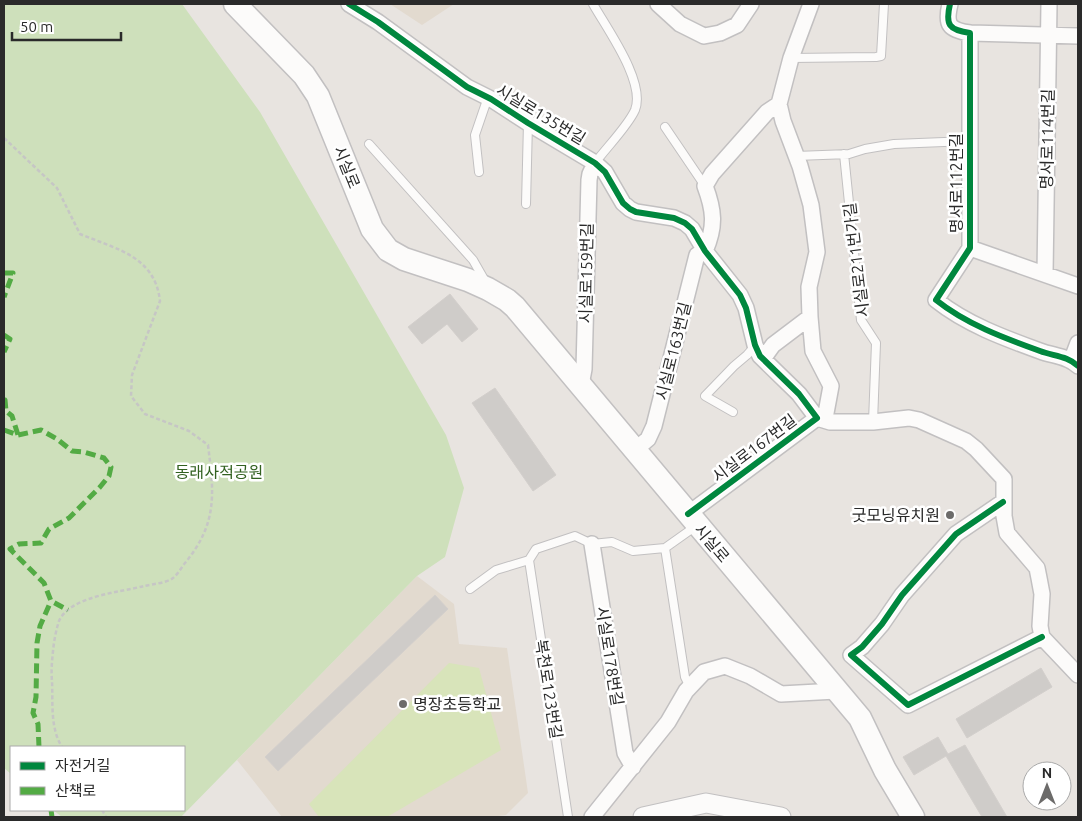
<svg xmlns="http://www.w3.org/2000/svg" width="1082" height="821" font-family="Ubuntu,'Noto Sans KR',sans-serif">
<rect width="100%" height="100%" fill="#e8e4e0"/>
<!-- education -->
<path fill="#e2dacf" d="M390 4H454L422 25Z
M417 576 454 604 459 644 507 648 528 793 506 815 491 817H282L237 760Z"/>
<!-- green -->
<path fill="#cee0bb" d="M4 4H182L260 112 446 435 464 488 445 557 417 576 181 817H62L53 810H184V747H11V774L4 768Z"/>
<!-- pitch -->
<path fill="#d8e4ba" d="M449 663 479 668 501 750 387 817H319L309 804Z"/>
<!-- building -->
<path fill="#cfccc9" stroke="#d3cfcc" d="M450 294 478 329 462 342 447 324 422 344 408 327Z
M495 388 556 475 533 491 472 403Z
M435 595 448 609 278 771 265 757Z
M1041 668 1052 687 967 738 956 719Z
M938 737 948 754 965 745 1007 817H982L946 756 914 775 903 757Z"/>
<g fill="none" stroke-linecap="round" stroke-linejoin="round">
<defs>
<path id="service" d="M593 4C607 29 646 82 635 110 628 126 606 148 595 163
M791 58 876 57 881 56 884 4
M665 127 705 186
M369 144 473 260 485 281
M844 154 861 320 876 343 873 422
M796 156 849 154 865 149 894 144 969 141
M479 172 475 135 488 97
M526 204 528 123
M733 412 705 396 734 366 747 355 755 346
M665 548 685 677 690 687
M529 560 568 817
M470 589 496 570 529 560 536 549 575 536 592 544 612 542 633 551 665 548 696 526"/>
<path id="minor" d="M349 4 378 22 467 87 491 99 528 123 595 163 605 172 623 203 630 209 636 212 674 218 685 223 692 229 705 251 740 295 746 308 755 345 760 356 799 394 817 418 688 514
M658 4 680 24 704 36 720 33 737 25 751 4
M950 4C945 25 949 30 970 33V248L936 300C966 324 1004 338 1040 351 1053 356 1068 356 1078 366
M970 33 1078 36
M779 104 783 121 800 166 811 205 817 252 809 287 810 317 813 351 831 386 826 413 817 418
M970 248 1078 286
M705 251C716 226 714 210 705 186L712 174 767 112 779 104 791 58 811 4
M1045 274 1049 4
M763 359 773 345 810 317
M1072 359 1078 343
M581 385 584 369 589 180 590 174 595 163
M817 418 830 422H873L909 418 919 420 966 441 976 449 1004 479V516L1007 533 1037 568 1039 578 1042 594 1040 626 1042 637 1078 675
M635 450 648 439 654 426 697 255 705 251
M1003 502 956 534 902 595 882 624 862 647 851 655 908 705 1042 637
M592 544 625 753 633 767
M592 817 668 722 686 691 704 672 725 666 750 676 781 694 836 691"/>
<path id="tertiary" d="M643 817 706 803 781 817"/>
<path id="secondary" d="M235 4 304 75 318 96 372 229 388 250 404 259 468 280 488 289 507 300 515 307 860 718 885 770 913 817"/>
</defs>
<!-- service casing -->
<use href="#service" stroke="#c2c0c1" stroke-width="10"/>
<!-- minor casing -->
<use href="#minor" stroke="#c2c0c1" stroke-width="18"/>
<!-- tertiary casing -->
<use href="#tertiary" stroke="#c2c0c1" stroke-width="21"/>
<!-- secondary casing -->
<use href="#secondary" stroke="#c2c0c1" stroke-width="25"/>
<!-- path -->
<path stroke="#c6c6c5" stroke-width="2.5" stroke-dasharray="4 2.5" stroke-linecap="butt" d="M4 138 57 188 80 234C116 249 155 256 160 301L132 375 131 396 145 414 189 431 208 445C214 493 218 523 185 563 181 568 178 574 173 578 167 583 152 584 144 586 121 592 70 596 59 621 56 630 54 641 53 651 52 661 51 671 52 681 53 703 50 728 62 747
M102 810 106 817"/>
<!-- service -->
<use href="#service" stroke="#fcfbfa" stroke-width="8"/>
<!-- minor -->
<use href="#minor" stroke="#fcfbfa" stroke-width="15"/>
<!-- tertiary -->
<use href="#tertiary" stroke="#fcfbfa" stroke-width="19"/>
<!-- secondary -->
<use href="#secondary" stroke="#fcfbfa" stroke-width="22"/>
<!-- quiet -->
<path stroke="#53ab44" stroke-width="5" stroke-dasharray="10 5" stroke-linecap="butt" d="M4 273H13L4 297
M4 335 10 339 4 352
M4 399 5 400 6 411 12 416 18 435
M4 430 18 435 41 430 57 439 72 451 84 452 104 458 111 467 109 476 100 487 69 518 49 529 41 543 19 544 10 549 44 583 51 601 68 610
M39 747 38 724 33 713 36 697 37 643 40 626 51 601
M51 810 52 817"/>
<defs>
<path id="cycleway" d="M349 4 378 22 467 87 491 99 528 123 595 163 605 172 623 203 630 209 636 212 674 218 685 223 692 229 705 251 740 295 746 308 755 345 760 356 799 394 817 418 688 514
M950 4C945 25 949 30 970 33V248L936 300C966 324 1004 338 1040 351 1053 356 1068 356 1078 366
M1003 502 956 534 902 595 882 624 862 647 851 655 908 705 1042 637"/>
</defs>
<!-- cycleway casing -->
<use href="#cycleway" stroke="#fff" stroke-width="9"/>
<!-- cycleway -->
<use href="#cycleway" stroke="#00873e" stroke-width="6"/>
</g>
<!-- markers -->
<g fill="#6c6b6a" stroke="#fff" stroke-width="2">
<circle cx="950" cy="515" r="5"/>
<circle cx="403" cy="704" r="5"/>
</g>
<g text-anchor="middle" stroke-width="5" stroke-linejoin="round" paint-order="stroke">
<!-- street labels -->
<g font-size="16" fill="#2a2a2a" stroke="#fff">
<text transform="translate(541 114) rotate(31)" y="6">시실로135번길</text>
<text transform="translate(1047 139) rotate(-89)" y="6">명서로114번길</text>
<text transform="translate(347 167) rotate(68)" y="6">시실로</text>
<text transform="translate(956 183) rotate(-90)" y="6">명서로112번길</text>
<text transform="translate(856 260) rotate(-97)" y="6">시실로211번가길</text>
<text transform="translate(586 273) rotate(-89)" y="6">시실로159번길</text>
<text transform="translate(673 351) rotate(-76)" y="6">시실로163번길</text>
<text transform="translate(754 448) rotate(-37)" y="6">시실로167번길</text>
<text transform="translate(712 543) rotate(50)" y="6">시실로</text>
<text transform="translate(610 656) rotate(81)" y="6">시실로178번길</text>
<text transform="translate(549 689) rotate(81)" y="6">복천로123번길</text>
</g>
<!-- park labels -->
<g font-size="16" fill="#326120" stroke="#fff">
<text x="219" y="478">동래사적공원</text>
</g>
<!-- poi labels -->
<g font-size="16" fill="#2a2a2a" stroke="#fff" text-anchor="end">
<text x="940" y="521">굿모닝유치원</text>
<text x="413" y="710" text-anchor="start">명장초등학교</text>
</g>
</g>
<!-- border -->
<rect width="1082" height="821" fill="none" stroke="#2a2a2a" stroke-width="10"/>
<!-- legend -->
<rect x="10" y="746" width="175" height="65" fill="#ffffff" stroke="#aaaaaa"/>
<rect x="20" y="762" width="25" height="8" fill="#00873e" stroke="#aaaaaa"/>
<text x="55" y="771" font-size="15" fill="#2a2a2a">자전거길</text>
<rect x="20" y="787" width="25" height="8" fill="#53ab44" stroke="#aaaaaa"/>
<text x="55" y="796" font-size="15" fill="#2a2a2a">산책로</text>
<!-- north arrow -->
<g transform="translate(1047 786)"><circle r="24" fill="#ffffff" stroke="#aaaaaa"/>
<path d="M0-4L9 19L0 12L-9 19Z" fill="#6c6b6a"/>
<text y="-8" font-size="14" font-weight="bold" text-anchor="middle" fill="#2a2a2a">N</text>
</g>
<!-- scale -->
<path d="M12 32v8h109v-8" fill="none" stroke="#2a2a2a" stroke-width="2.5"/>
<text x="20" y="32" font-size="15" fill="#2a2a2a" stroke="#ffffff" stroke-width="4" paint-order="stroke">50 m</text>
</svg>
